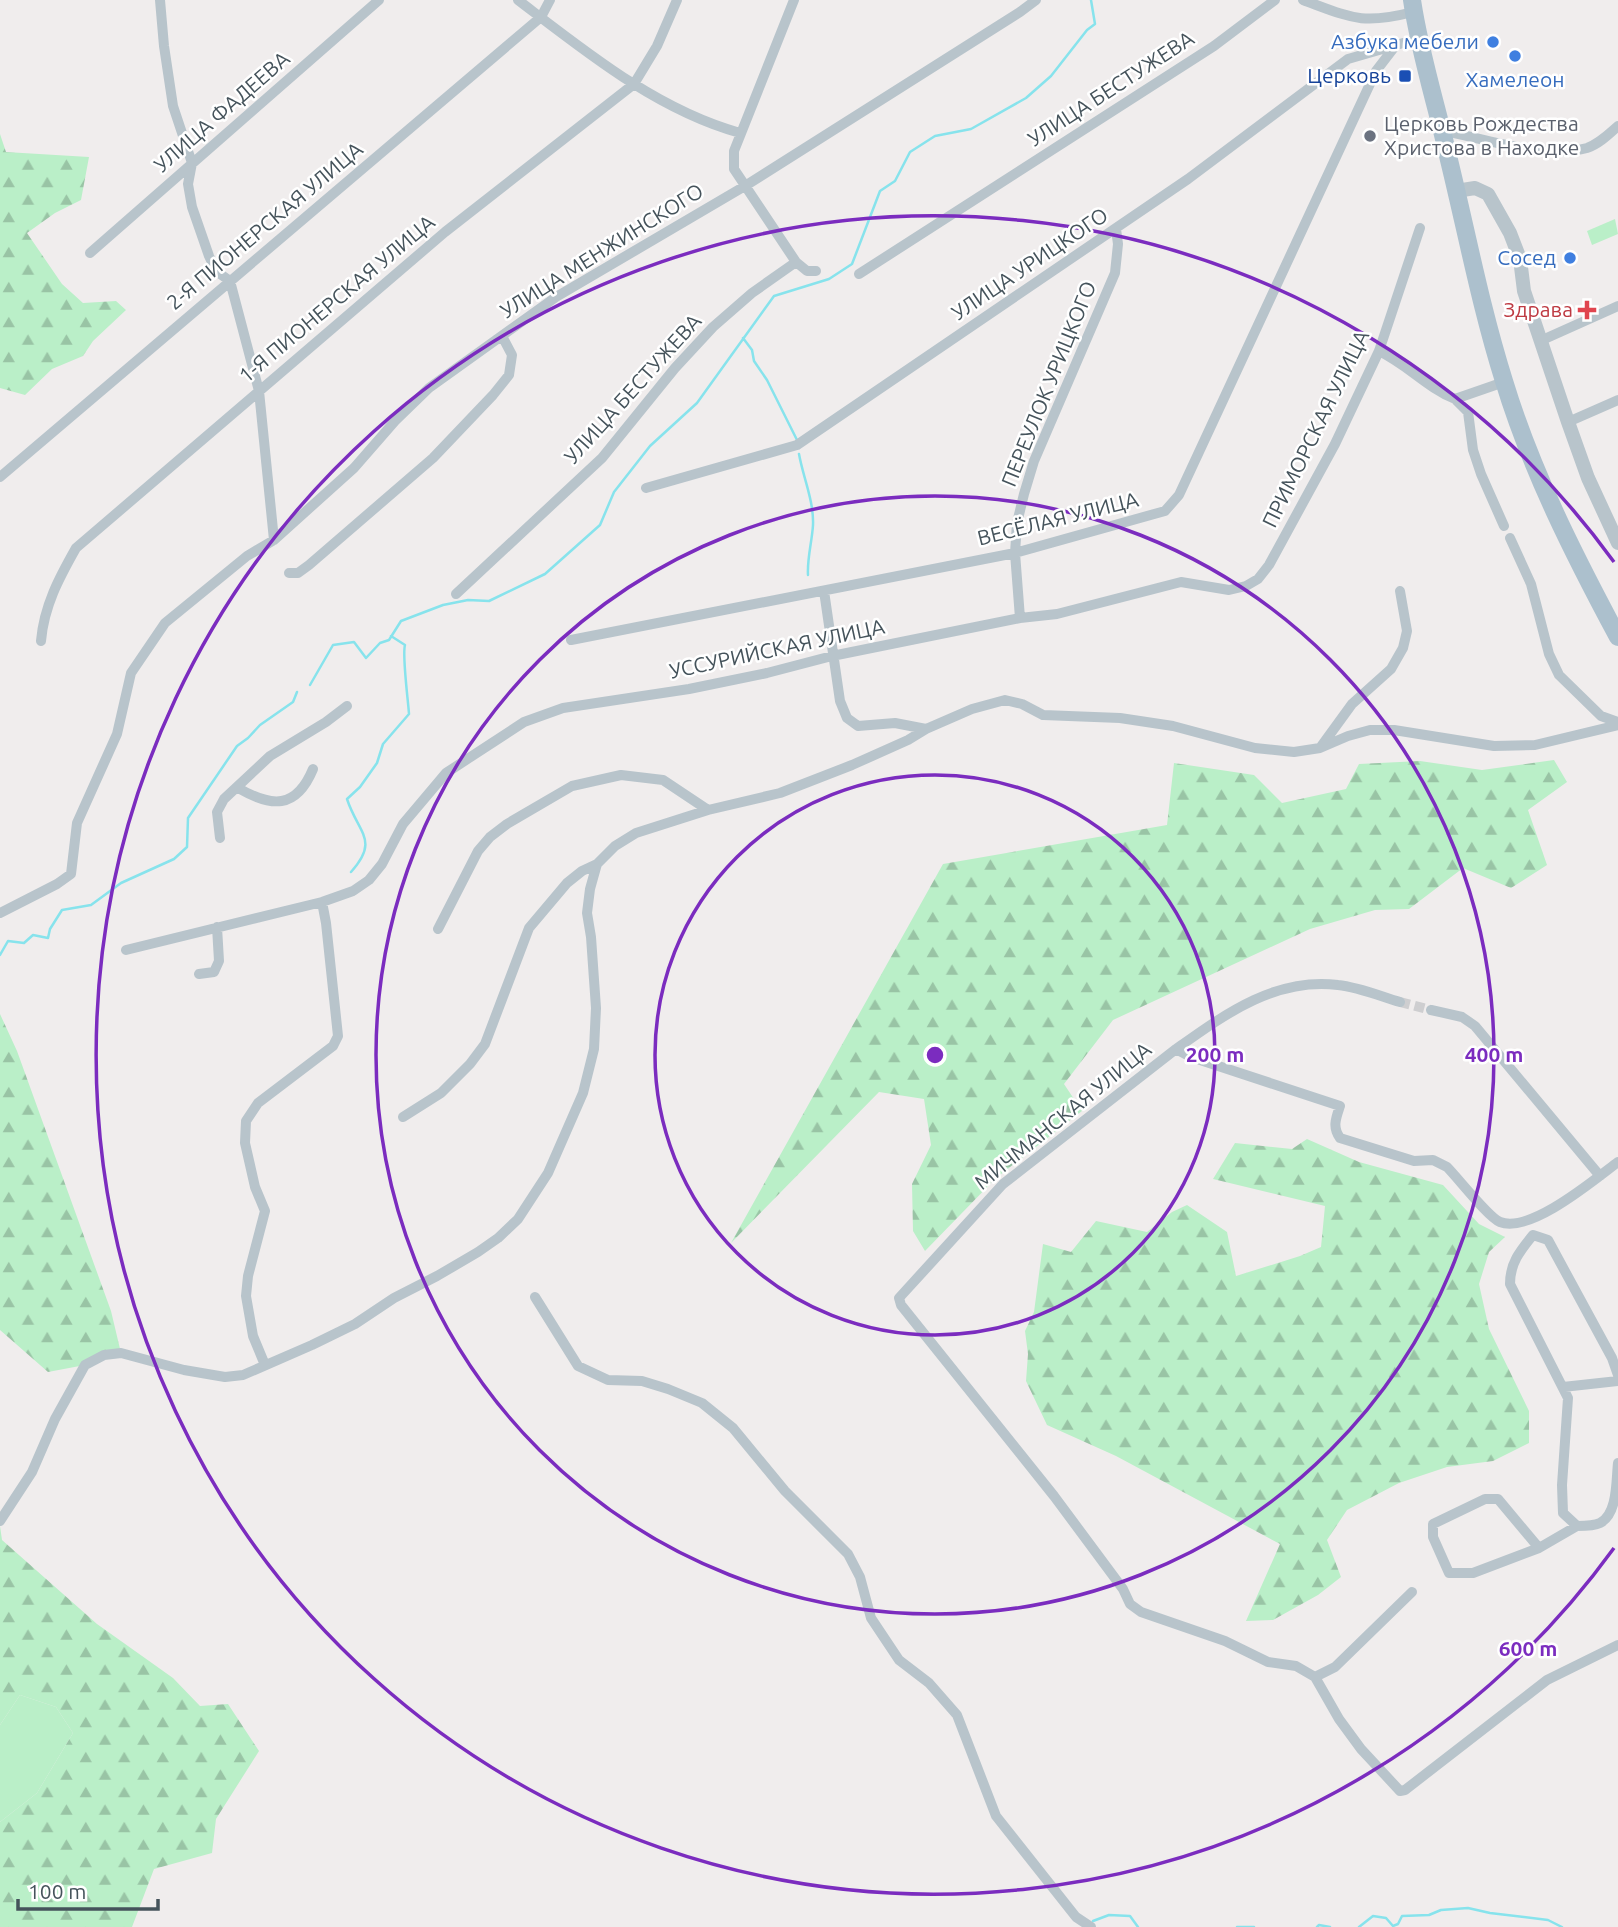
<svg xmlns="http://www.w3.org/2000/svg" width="1618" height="1927" font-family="Ubuntu,sans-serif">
<defs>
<pattern id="forest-firs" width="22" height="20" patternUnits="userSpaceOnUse" patternTransform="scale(1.75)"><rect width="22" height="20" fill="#baefc8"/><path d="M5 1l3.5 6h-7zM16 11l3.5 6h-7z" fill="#99c4a5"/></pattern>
</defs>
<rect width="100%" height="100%" fill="#f0eded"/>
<!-- green -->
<path fill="#baefc8" d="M1615 219 1618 234 1592 245 1587 231Z
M20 1695 56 1707 73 1733 37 1793 0 1822V1725Z"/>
<!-- forest -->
<path fill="url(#forest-firs)" d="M0 134 6 152 89 157 81 200 55 213 27 233 62 284 83 303 116 301 126 310 93 341 83 356 52 369 25 395 0 388Z
M1554 760 1567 782 1528 810 1547 865 1511 888 1463 868 1409 909 1375 910 1310 929 1113 1020 1064 1084 1082 1111 996 1178 925 1251 913 1231 912 1184 931 1145 924 1099 879 1092 731 1243 943 864 1167 825 1174 763 1254 775 1282 803 1346 789 1359 764 1420 761 1482 770Z
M0 1014 17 1051 111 1311 121 1353 85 1365 48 1372 0 1330Z
M1307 1139 1359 1162 1443 1185 1479 1224 1505 1237 1489 1252 1479 1284 1489 1329 1529 1411V1443L1493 1461 1447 1467 1399 1483 1347 1510 1327 1540 1341 1577 1318 1595 1273 1620 1246 1621 1280 1544 1116 1456 1047 1425 1026 1381 1028 1354 1025 1331 1034 1312 1043 1244 1071 1252 1096 1221 1147 1232 1172 1212 1187 1205 1227 1232 1236 1276 1300 1256 1321 1247 1325 1206 1213 1179 1235 1143 1292 1149Z
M0 1526 2 1540 97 1624 173 1678 200 1706 228 1704 259 1751 216 1819 212 1853 154 1869 132 1927H0V1822L37 1793 73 1733 56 1707 20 1695 0 1725Z"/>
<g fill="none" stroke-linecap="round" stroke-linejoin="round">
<!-- stream -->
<path stroke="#87e3ec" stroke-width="2.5" d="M743 338 752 350 754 361 767 380 797 440
M799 454C803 477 814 501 813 525 812 542 807 558 808 575
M310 685 333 645 354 642 366 658 380 643 389 640 401 621 443 605 468 600 489 601 545 574 600 525 614 492 650 446 697 403 774 296 829 279 852 264 880 191 895 181 910 152 935 136 971 129 1026 98 1051 76 1087 30 1095 24 1091 0
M351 872C380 840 358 833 347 799L360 787 377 763 383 744 409 714C408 699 402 655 405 645L391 636
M0 955 8 941 24 943 33 935 48 938 50 929 62 910 91 905 121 883 174 859 187 847 188 818 237 746 248 738 260 725 293 702 297 692
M1093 1921 1109 1915 1130 1916 1138 1927
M1237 1927H1254
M1317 1927 1319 1925 1330 1927
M1359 1927 1373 1916 1386 1918 1393 1926 1398 1924 1402 1916 1429 1915 1441 1910 1468 1908 1490 1913 1548 1920 1562 1927"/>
<!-- minor-tunnel -->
<path stroke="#ceced0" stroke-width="10" stroke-dasharray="10 5" stroke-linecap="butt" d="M1400 1002 1431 1010"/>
<!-- minor -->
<path stroke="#b8c4cb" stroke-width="10" d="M160 0 164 46 173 106 192 163 188 184 192 207 209 256 216 271 230 281 259 391 274 540
M518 0C586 52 657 110 740 133
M794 0 734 151V169L796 262
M1303 0C1352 18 1362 25 1413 12
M1442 130C1482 139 1547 159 1587 148 1599 144 1609 134 1618 126
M90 253 379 0
M859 274 1214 46 1275 0
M1540 341 1618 306
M1379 351C1408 365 1426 387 1455 399L1504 382
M1455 399 1468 412 1473 450 1481 474 1504 526
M1568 422 1618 400
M0 477 541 17 550 0
M646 488 797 445 1188 179 1348 59 1417 39
M1510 538 1531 584 1549 654 1559 675 1601 716 1618 722
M289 573H298L309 565 433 458 493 395 509 375 512 355 502 336
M824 591 840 701 847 718 858 726 895 723 926 729 972 709 1005 700 1022 704 1043 715 1120 718 1173 726 1255 748 1294 752 1320 748 1348 736 1370 730H1394L1494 746 1535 745 1618 725
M456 594 602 458 675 368 713 327 752 293 796 262 807 271H816
M1020 618 1015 553 1017 523 1024 494 1034 461 1115 273 1118 244 1116 229
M571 640 1015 553 1165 511 1179 495 1376 71 1396 45
M41 641C44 606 59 578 76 548L445 232 634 84 657 46 677 0
M1320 748 1352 704 1391 669 1403 648 1407 631 1400 591
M238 788C271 807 296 810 313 769
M220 838 217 812 224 799 270 756 326 722 347 706
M0 913 57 884 71 874 77 823 117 734 131 673 165 623 247 556 274 540 354 468 395 421 429 388 556 297 745 186 1020 12 1036 0
M438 929 478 851 490 837 507 824 572 786 621 775 663 780 708 810
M126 950 322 902 353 891 369 880 382 864 403 824 446 773 524 722 563 708 689 689 767 673 832 656 1020 618 1057 614 1181 582 1229 590 1246 586 1258 579 1269 565 1335 444 1379 351 1420 228
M199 974 214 972 219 961 217 927
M1431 1010 1462 1017 1475 1026 1600 1176
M1176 1049C1224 1015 1275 977 1338 985 1358 987 1380 996 1400 1002
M403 1117 441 1093 470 1064 485 1044 529 928 567 883 582 871 597 864
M1618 1162C1594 1180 1530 1234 1500 1222 1488 1217 1458 1178 1447 1167L1433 1160 1414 1161 1340 1138C1332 1127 1336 1118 1340 1106L1191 1057 1176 1049 1003 1184 899 1298 901 1305 1054 1496 1123 1589 1130 1604 1141 1612 1225 1641 1268 1662 1296 1666 1315 1677 1339 1719 1361 1749 1400 1791 1405 1790 1547 1680 1618 1645
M535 1297 578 1366 608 1380 642 1381 668 1389 702 1403 733 1428 785 1491 848 1554 860 1577 871 1618 899 1660 929 1683 957 1715 996 1816 1076 1917 1091 1927
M265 1365 253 1336 246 1296 248 1276 265 1211 255 1187 245 1143 246 1121 258 1103 333 1046 338 1036 326 923 322 902
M1618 1375 1612 1358 1548 1240 1533 1235C1520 1251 1510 1263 1510 1284L1568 1398 1562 1485 1563 1513 1577 1526C1584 1526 1594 1526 1600 1523 1618 1514 1616 1480 1618 1463
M1563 1387 1618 1381
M0 1521 32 1472 55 1419 85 1365 104 1355 121 1353 184 1370 225 1377 243 1375 312 1345 355 1324 394 1298 437 1276 478 1252 498 1238 518 1219 548 1173 583 1093 594 1049 596 1008 591 937 587 913 590 889 597 864 615 846 636 833 708 810 780 793 852 765 908 740 926 729
M1539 1548 1498 1499H1485L1433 1524V1537L1449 1573H1473L1539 1548 1577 1526
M1315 1677 1335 1667 1412 1592"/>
<!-- tertiary -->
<path stroke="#b8c4cb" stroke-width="14" d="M1456 191 1475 188 1488 194 1510 233 1520 259 1524 291 1568 422 1588 478 1618 543"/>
<!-- primary -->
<path stroke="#acc0cd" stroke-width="18" d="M1412 0C1420 55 1437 106 1449 160 1467 234 1481 308 1504 381 1531 470 1574 555 1618 637"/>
</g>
<!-- distance rings -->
<g fill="none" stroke="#7b2cbf" stroke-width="3.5">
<circle cx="935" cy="1055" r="280"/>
<circle cx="935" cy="1055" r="559"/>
<path d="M1614 1548A839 839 0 1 1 1614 562"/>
</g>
<!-- markers -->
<g fill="#3f7fe0" stroke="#fff" stroke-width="2.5">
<circle cx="1493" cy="42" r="7"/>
<circle cx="1515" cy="56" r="7"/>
<circle cx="1570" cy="258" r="7"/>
</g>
<rect fill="#1a4fb4" stroke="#fff" stroke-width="2.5" x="1398" y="69" width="14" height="14" rx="3.5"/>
<circle fill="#6b7280" stroke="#fff" stroke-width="2.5" cx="1370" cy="136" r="7"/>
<path fill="#e0444e" stroke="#fff" stroke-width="2.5" d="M1583.5 299.5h7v7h7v7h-7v7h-7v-7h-7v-7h7z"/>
<g text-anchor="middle" stroke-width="5" stroke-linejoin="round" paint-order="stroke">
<!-- shop labels -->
<g font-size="21" fill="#366cbe" stroke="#fff" text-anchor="end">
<text x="1479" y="49">Азбука мебели</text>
<text x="1515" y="87" text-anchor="middle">Хамелеон</text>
<text x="1556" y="265">Сосед</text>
</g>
<!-- transit labels -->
<g font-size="21" fill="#164399" stroke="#fff" text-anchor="end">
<text x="1391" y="83">Церковь</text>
</g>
<!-- street labels -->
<g font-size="21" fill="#45535b" stroke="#fff">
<text transform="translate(1111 89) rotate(-33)" y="7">УЛИЦА БЕСТУЖЕВА</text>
<text transform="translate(222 112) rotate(-41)" y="7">УЛИЦА ФАДЕЕВА</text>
<text transform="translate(265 226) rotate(-40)" y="7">2-Я ПИОНЕРСКАЯ УЛИЦА</text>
<text transform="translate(602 251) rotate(-32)" y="7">УЛИЦА МЕНЖИНСКОГО</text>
<text transform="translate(1030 264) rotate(-34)" y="7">УЛИЦА УРИЦКОГО</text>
<text transform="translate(337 299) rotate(-40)" y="7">1-Я ПИОНЕРСКАЯ УЛИЦА</text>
<text transform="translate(1049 384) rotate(-68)" y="7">ПЕРЕУЛОК УРИЦКОГО</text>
<text transform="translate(633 389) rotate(-48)" y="7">УЛИЦА БЕСТУЖЕВА</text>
<text transform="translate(1316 429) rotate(-64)" y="7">ПРИМОРСКАЯ УЛИЦА</text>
<text transform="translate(1058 519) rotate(-14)" y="7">ВЕСЁЛАЯ УЛИЦА</text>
<text transform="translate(777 649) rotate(-12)" y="7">УССУРИЙСКАЯ УЛИЦА</text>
<text transform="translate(1063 1116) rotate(-39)" y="7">МИЧМАНСКАЯ УЛИЦА</text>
</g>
<!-- worship labels -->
<g font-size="21" fill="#5b616d" stroke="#fff" text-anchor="start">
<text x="1384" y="131">Церковь Рождества<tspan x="1384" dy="24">Христова в Находке</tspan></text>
</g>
<!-- health labels -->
<g font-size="21" fill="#be3a42" stroke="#fff" text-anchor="end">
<text x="1573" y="317">Здрава</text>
</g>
</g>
<circle cx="935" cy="1055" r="10" fill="#7b2cbf" stroke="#fff" stroke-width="3.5"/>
<g font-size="21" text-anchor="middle" font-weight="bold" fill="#7b2cbf" stroke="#fff" stroke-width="5" stroke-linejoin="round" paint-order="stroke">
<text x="1215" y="1062">200 m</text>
<text x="1494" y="1062">400 m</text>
<text x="1528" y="1656">600 m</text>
</g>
<!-- scale -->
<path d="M18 1899v10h140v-10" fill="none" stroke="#45535b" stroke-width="3.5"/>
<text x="28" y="1899" font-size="21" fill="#45535b" stroke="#ffffff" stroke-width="5" paint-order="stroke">100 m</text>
</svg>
